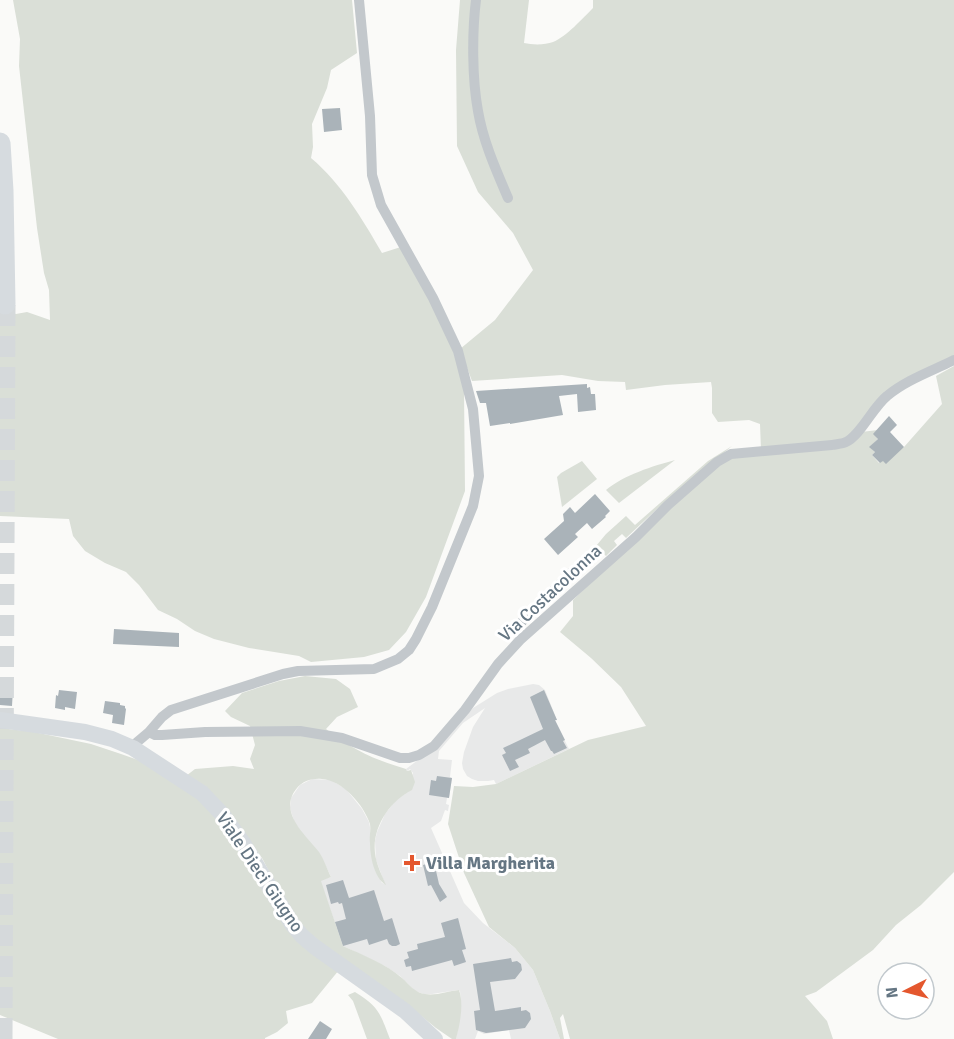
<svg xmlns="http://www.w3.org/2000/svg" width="954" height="1039" font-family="Signika,sans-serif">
<rect width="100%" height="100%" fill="#fafaf8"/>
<!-- built -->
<path fill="#e8e9e9" d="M533 684 539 685 545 690 557 720 555 721 569 749 496 784 494 780 488 781H478L472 779 467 776 463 769 462 763 464 752 473 727 485 708 463 723 439 751 438 759 452 760 450 777 452 778 449 798H447L446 804 449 805 448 811 445 810 441 821 431 828 464 903 483 923 515 948 533 970 550 1011 560 1039H511L509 1030 484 1034 478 1031 475 1039H456L460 1016 461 1000 460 991 458 990 432 994H424L415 991 400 976 385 966 343 946 320 880 331 877 320 854 303 835 294 821 290 808 291 798 300 785 312 779 331 780 346 789 362 809 369 822 370 827V843L375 870 382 883 385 884 376 860 375 841 377 832 385 814 397 799 405 794 413 773 410 769 407 771 406 769 426 754 473 708 497 693 508 689Z"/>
<!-- green -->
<path fill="#dadfd7" d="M13 0H352L357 53 331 70 327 88 312 124 313 147 311 158C341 183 363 220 382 253L404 246 458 351 464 390 465 491 426 597 406 632 389 650 364 657 311 662 299 656 249 648 214 639 195 631 177 619 158 610 139 585 126 572 105 563 85 551 73 536 69 519 0 516V309L16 314 27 312 50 320 49 290 44 273 37 228 19 66 20 39Z
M460 0H529L524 43C533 45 545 45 553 42 566 37 583 18 593 8V0H954V357L904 381 861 432 878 430 874 434 878 439 870 447 875 452 872 455 879 463 904 447 942 404 936 376 954 366V872L921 905 896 925 873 950 816 992 805 996 827 1021 833 1039H570L563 1014 560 1018 564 1039H560L550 1011 533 970 515 948 489 927 464 873 448 824 454 786 473 787 496 784 588 740 646 726 621 687 591 658 560 632 573 616V600L717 462 761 450 760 424 749 420 718 422 712 413V388L711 382 665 385 626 390 625 382 598 381 562 375 472 381 460 349 495 320 533 270 513 233 478 192 457 146 456 50Z
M732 446 657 509 626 538 622 534 614 541 617 545 606 556 596 546 606 534 626 516 635 525 708 461Z
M675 460 619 503 606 490C624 475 653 466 675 460Z
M582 461 597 479 562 507 557 477 561 473Z
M305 676 336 679 350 689 358 707 337 717 326 729C351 749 375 760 406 769L407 771 411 770 415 782 412 790C390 801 372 827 375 853 376 864 382 875 386 885 374 878 370 856 370 843 369 837 371 831 370 824 364 805 342 780 322 779 312 778 303 781 297 788 277 812 306 835 319 852 324 859 327 869 331 877L321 881 343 946C363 955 386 964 402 978 409 984 415 993 425 994 436 996 448 991 459 990 464 1004 460 1024 456 1039H452L436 1028 414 1010 341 959 306 930 282 896 262 858 228 811 186 776 195 769 233 766 254 769 250 759 255 745 250 726 231 717 225 711 242 693 279 681Z
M0 728 34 732 91 744 121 754 141 761 206 802 252 864 339 970 312 1003 286 1011 288 1023 277 1032 265 1038V1039H58L0 1015Z
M355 992C379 1007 380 1013 390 1039H367L353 1001 348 995Z"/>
<!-- building -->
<path fill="#aab3b9" d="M340 108 342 130 324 132 322 109Z
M587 384V388L590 387 591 394H595L596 410 578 412 577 394 559 396 563 415 510 424V423L490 426 486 403H480L476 391Z
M889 416 897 425 890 432 904 447 886 464 883 461 880 463 872 455 875 452 869 447 878 439 873 434Z
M595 494 610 511 605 516 606 517 592 529 587 523 575 534 578 537 558 555 544 539 564 521 563 514 570 507 575 513Z
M571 566 580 574 555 599 515 634 509 628Z
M114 629 179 633V647L113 644Z
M0 688 13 689 12 706 0 705Z
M59 690 77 692 75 709 65 707V710L55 708 56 695 58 696Z
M544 690 557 720H555L565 740 563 741 567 748 554 754 552 751H551L545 740 528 749 530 753 515 760 519 767 510 771 502 755 506 753 503 748 543 729 530 697Z
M105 701 120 703V705L125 706V708L126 709 124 725 112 723 113 715 103 713Z
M437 776 452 778 449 798 429 795 431 780 436 781Z
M434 862 439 884 447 897 440 902 431 885 428 886 423 865Z
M343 880 349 898 374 890 384 921 392 918 400 944 396 946H392L389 944 387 939 369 945 367 939 343 946 335 922 346 919 342 903 339 904 338 902 331 904 326 885Z
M458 918 466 949 462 950 466 962 454 966 452 960 412 971 411 966 406 967 404 960 409 958 407 952 418 949 417 944 445 937 441 923Z
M511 958 512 962 517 961 521 964 522 970 515 979 490 982 495 1011 521 1007V1011L526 1010 530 1013 531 1019 525 1028 486 1033 476 1030 474 1011 480 1010 473 964Z
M320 1021 332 1029 326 1039H308Z"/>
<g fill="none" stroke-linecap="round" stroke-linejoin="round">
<!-- motorway-tunnel -->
<path stroke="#d5d9db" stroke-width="21" stroke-dasharray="21 10" stroke-linecap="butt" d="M2 1039 5 304"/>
<!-- minor -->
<path stroke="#c3c8cc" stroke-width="10" d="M476 0C472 32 472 79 478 111 483 141 496 170 508 198
M149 732 155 735H162L205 732 300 731 342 738 400 758H409L419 755 434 746 465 710 498 664 520 640 636 537 668 505 717 462 731 454 832 445C836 444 842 444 846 442 860 436 873 407 887 396 906 380 932 371 954 360
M133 748 136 743 149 732 162 717 171 710 283 674 298 671 374 669 398 659 409 650 416 639 432 607 473 506 479 476 473 409 458 351 433 298 381 205 372 175 370 116 359 0"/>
<!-- secondary -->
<path stroke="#d6dbdf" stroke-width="16" d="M0 720 85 732 112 739 133 748 202 793 222 814 243 843 292 924 302 936 315 947 405 1011 435 1039"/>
<!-- motorway -->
<path stroke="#d6dbdf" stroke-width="21" d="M0 143 3 191 5 304"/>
</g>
<!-- markers -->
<path fill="#e4572e" stroke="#fff" stroke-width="2" d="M409 854h6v6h6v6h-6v6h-6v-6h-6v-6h6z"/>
<g text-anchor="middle" stroke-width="6" stroke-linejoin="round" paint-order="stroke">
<!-- street labels -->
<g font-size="18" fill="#657683" stroke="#fff">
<text transform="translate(550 593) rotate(-43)" y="6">Via Costacolonna</text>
<text transform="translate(260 872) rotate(56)" y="6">Viale Dieci Giugno</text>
</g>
<!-- poi labels -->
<g font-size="18" font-weight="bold" fill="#657683" stroke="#fff" text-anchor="start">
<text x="426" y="869">Villa Margherita</text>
</g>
</g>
<!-- north arrow -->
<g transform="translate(906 991) rotate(264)"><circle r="28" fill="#ffffff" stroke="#c1c8cd" stroke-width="1.5"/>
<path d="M0-4.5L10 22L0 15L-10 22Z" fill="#e4572e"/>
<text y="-9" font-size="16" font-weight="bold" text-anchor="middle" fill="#657683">N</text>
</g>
</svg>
